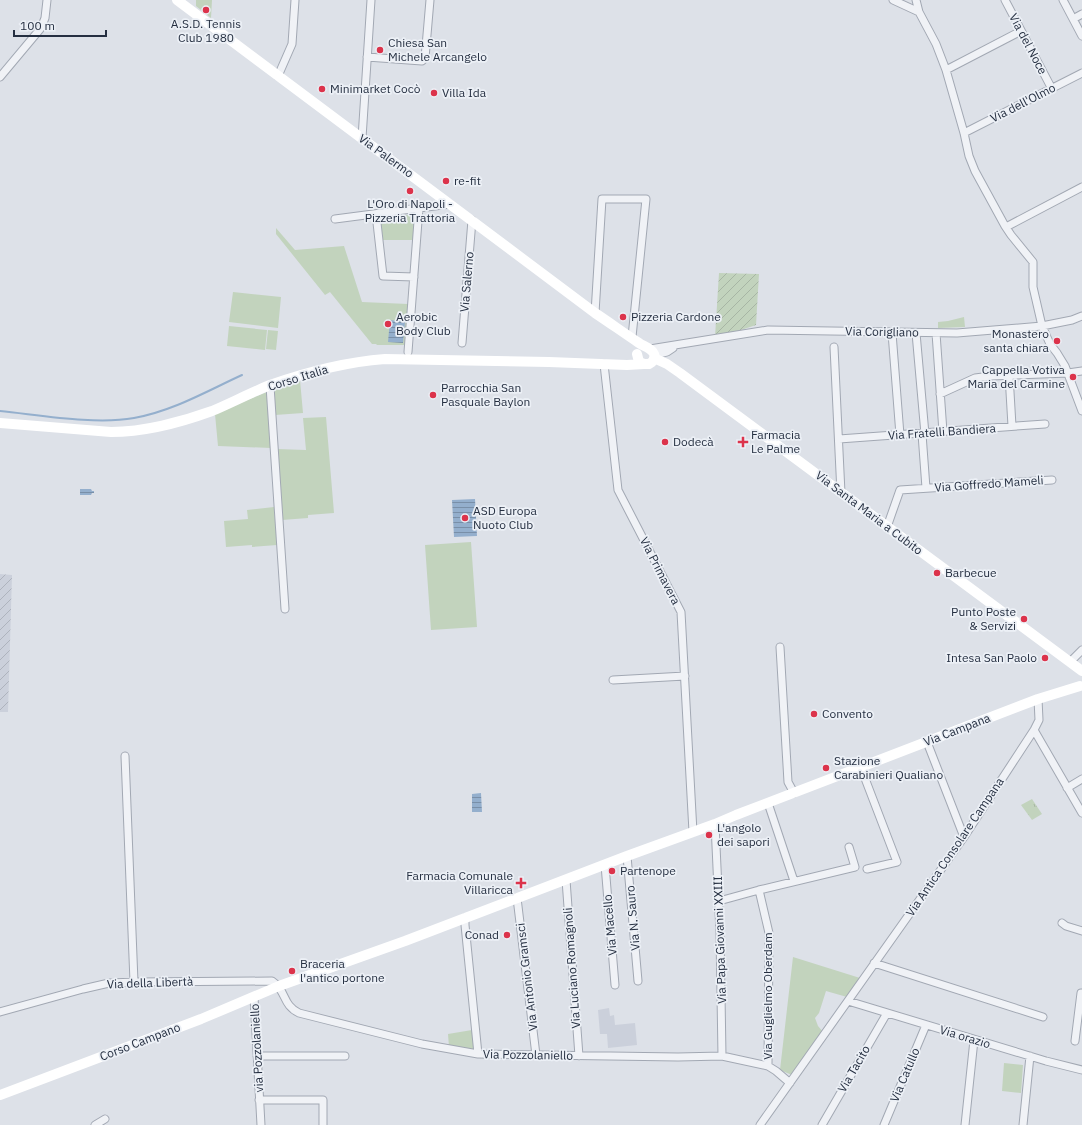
<svg xmlns="http://www.w3.org/2000/svg" width="1082" height="1125" font-family="'IBM Plex Sans',sans-serif">
<defs>
<pattern id="industrial-furrows" width="10" height="10" patternUnits="userSpaceOnUse"><rect width="10" height="10" fill="#cbd0db"/><path d="M-1 1l2-2M0 10L10 0M9 11l2-2" fill="none" stroke="#aeb3bd"/></pattern>
<pattern id="park-tufts" width="24" height="20" patternUnits="userSpaceOnUse"><rect width="24" height="20" fill="#c2d3bd"/><path d="M3 7l-1-3M5 7V3M7 7l1-3M15 17l-1-3M17 17v-4M19 17l1-3" fill="none" stroke="#a7b5a4"/></pattern>
<pattern id="garden-furrows" width="10" height="10" patternUnits="userSpaceOnUse"><rect width="10" height="10" fill="#c2d3bd"/><path d="M-1 1l2-2M0 10L10 0M9 11l2-2" fill="none" stroke="#a7b5a4"/></pattern>
<pattern id="water-rules" width="6" height="5" patternUnits="userSpaceOnUse"><rect width="6" height="5" fill="#94afcd"/><path d="M0 2.5h6" fill="none" stroke="#798fa8"/></pattern>
</defs>
<rect width="100%" height="100%" fill="#dde1e8"/>
<!-- built -->
<path fill="#cbd0db" d="M609 1008 610 1016 614 1015 615 1025 635 1023 637 1045 608 1048 607 1034H600L598 1010Z"/>
<!-- industrial -->
<path fill="url(#industrial-furrows)" d="M0 574 12 575 8 712H0Z"/>
<!-- grass -->
<path fill="#c2d3bd" d="M196 0H212L211 18 196 6Z
M415 214 413 240H383L380 218Z
M276 228 295 250 344 246 362 302 408 304 405 345H377L376 344H372L330 292 325 295 276 234Z
M233 292 281 297 278 328 229 322Z
M964 317 965 327 938 328V322L948 321Z
M229 326 267 330 265 350 227 346Z
M268 330 278 331 276 350 266 349Z
M300 380 303 413 275 415 273 390Z
M267 392 271 448 218 446 215 414 217 412Z
M326 417 334 513 308 515V518L282 520 277 449 306 450 303 418Z
M274 507 277 545 252 547V545L226 547 224 521 248 519 247 510Z
M471 542 477 627 431 630 425 545Z
M793 957 860 978 847 997 826 991 819 1013 815 1018 818 1026 823 1032 792 1075 780 1070Z
M472 1030 474 1050 449 1047 448 1034Z
M1004 1063 1023 1065 1021 1093 1002 1091Z"/>
<!-- park -->
<path fill="url(#park-tufts)" d="M1032 799 1042 814 1032 820 1021 805Z"/>
<!-- garden -->
<path fill="url(#garden-furrows)" d="M719 273 759 274 756 325 732 333 715 337Z"/>
<!-- water -->
<path fill="url(#water-rules)" d="M390 320 405 322 403 343 388 342Z
M80 489H91L92 491H94V493H92L91 495H80Z
M475 499 477 536 454 537 452 500Z
M481 793 482 812H472V794Z"/>
<g fill="none" stroke-linecap="round" stroke-linejoin="round">
<!-- stream -->
<path stroke="#94afcd" stroke-width="2" d="M0 411C40 415 95 425 134 418 173 411 207 391 242 375"/>
<defs>
<path id="street" d="M893 0 919 12 936 44 946 70 964 133 969 156 975 171 1005 226 1011 235 1033 262V287L1042 326 1050 344 1057 353 1065 366 1082 411
M916 0 919 12
M1005 0 1052 89
M1063 0 1082 36
M1073 19 1082 14
M367 57 422 61 425 58 430 0
M946 70 1021 31
M278 76 292 44 295 0
M0 77 41 28 45 18 47 0
M964 133 1082 73
M362 138 371 0
M376 214 383 276 414 277
M335 219 450 204
M1006 227 1082 187
M595 313 602 199H646L632 337
M892 333 900 435
M916 333 925 434
M936 333 943 432
M462 343 472 220
M834 347 841 493
M650 349 768 330 957 333 1042 326 1072 320 1082 316
M408 352 419 208
M655 355 667 352 673 348
M604 364 618 490 681 612 693 832
M1009 375 1012 426
M270 386 285 609
M940 394 975 378 991 376 1068 373 1082 371
M922 434 926 488
M839 439 1045 424
M887 527 900 490 1052 480
M780 647 788 782 794 793
M1070 662 1082 650
M613 680 685 676
M1034 730 1082 813
M927 742 964 837
M125 756 134 982
M861 768 897 862 867 869
M1067 788 1082 779
M768 803 794 881
M715 824 720 933 722 1056
M627 856 638 981
M605 865 615 985
M566 880 579 1056
M517 898 536 1055
M719 901 759 890
M465 918V925L478 1054
M1062 923 1066 926 1082 931
M874 963 1043 1017
M254 997 261 1125
M848 1001 1046 1061 1082 1070
M0 1012 83 989 109 983 137 982 272 981C287 991 282 1005 299 1013L422 1044 478 1054 678 1057 722 1056 768 1066 776 1071 790 1083
M1075 1041 1081 993H1082
M257 1056H345
M768 1066 769 933 759 890 855 867 849 847
M259 1100H323V1125
M95 1125 105 1119
M760 1125 964 837 1034 730 1039 720 1038 699
M822 1125 887 1013
M884 1125 926 1025
M965 1125 974 1040
M1023 1125 1030 1056"/>
</defs>
<!-- street casing -->
<use href="#street" stroke="#a2a8b3" stroke-width="9"/>
<!-- street -->
<use href="#street" stroke="#f0f2f6" stroke-width="7"/>
<!-- secondary -->
<path stroke="#fff" stroke-width="10" d="M177 0 595 313C610 323 624 333 639 343 643 346 652 348 654 354 656 358 653 362 649 364
M637 354 639 362 644 364H647
M654 358 667 364 680 373 1082 671
M0 423 111 432C143 432 182 422 212 411 231 403 250 393 270 385 307 372 346 362 385 359L549 362 627 365 644 364
M0 1095 201 1019 279 986 405 941 627 856 715 824 736 815 1038 699 1080 686"/>
</g>
<!-- markers -->
<g fill="#dc334b" stroke="#ecf0f6" stroke-width="1.5">
<circle cx="206" cy="10" r="4"/>
<circle cx="380" cy="50" r="4"/>
<circle cx="322" cy="89" r="4"/>
<circle cx="434" cy="93" r="4"/>
<circle cx="446" cy="181" r="4"/>
<circle cx="410" cy="191" r="4"/>
<circle cx="623" cy="317" r="4"/>
<circle cx="388" cy="324" r="4"/>
<circle cx="1057" cy="341" r="4"/>
<circle cx="1073" cy="377" r="4"/>
<circle cx="433" cy="395" r="4"/>
<circle cx="665" cy="442" r="4"/>
<path d="M741 436h4v4h4v4h-4v4h-4v-4h-4v-4h4z"/>
<circle cx="465" cy="518" r="4"/>
<circle cx="937" cy="573" r="4"/>
<circle cx="1024" cy="619" r="4"/>
<circle cx="1045" cy="658" r="4"/>
<circle cx="814" cy="714" r="4"/>
<circle cx="826" cy="768" r="4"/>
<circle cx="709" cy="835" r="4"/>
<circle cx="612" cy="871" r="4"/>
<path d="M519 877h4v4h4v4h-4v4h-4v-4h-4v-4h4z"/>
<circle cx="507" cy="935" r="4"/>
<circle cx="292" cy="971" r="4"/>
</g>
<g text-anchor="middle" stroke-width="3.5" stroke-linejoin="round" paint-order="stroke">
<!-- poi labels -->
<g font-size="12" fill="#252f41" stroke="#ecf0f6" text-anchor="start">
<text x="206" y="28" text-anchor="middle">A.S.D. Tennis<tspan x="206" dy="14">Club 1980</tspan></text>
<text x="388" y="47">Chiesa San<tspan x="388" dy="14">Michele Arcangelo</tspan></text>
<text x="330" y="93">Minimarket Cocò</text>
<text x="442" y="97">Villa Ida</text>
<text x="454" y="185">re-fit</text>
<text x="410" y="208" text-anchor="middle">L'Oro di Napoli -<tspan x="410" dy="14">Pizzeria Trattoria</tspan></text>
<text x="396" y="321">Aerobic<tspan x="396" dy="14">Body Club</tspan></text>
<text x="631" y="321">Pizzeria Cardone</text>
<text x="1049" y="338" text-anchor="end">Monastero<tspan x="1049" dy="14">santa chiara</tspan></text>
<text x="1065" y="374" text-anchor="end">Cappella Votiva<tspan x="1065" dy="14">Maria del Carmine</tspan></text>
<text x="441" y="392">Parrocchia San<tspan x="441" dy="14">Pasquale Baylon</tspan></text>
<text x="751" y="439">Farmacia<tspan x="751" dy="14">Le Palme</tspan></text>
<text x="673" y="446">Dodecà</text>
<text x="473" y="515">ASD Europa<tspan x="473" dy="14">Nuoto Club</tspan></text>
<text x="945" y="577">Barbecue</text>
<text x="1016" y="616" text-anchor="end">Punto Poste<tspan x="1016" dy="14">&amp; Servizi</tspan></text>
<text x="1037" y="662" text-anchor="end">Intesa San Paolo</text>
<text x="822" y="718">Convento</text>
<text x="834" y="765">Stazione<tspan x="834" dy="14">Carabinieri Qualiano</tspan></text>
<text x="717" y="832">L'angolo<tspan x="717" dy="14">dei sapori</tspan></text>
<text x="620" y="875">Partenope</text>
<text x="513" y="880" text-anchor="end">Farmacia Comunale<tspan x="513" dy="14">Villaricca</tspan></text>
<text x="499" y="939" text-anchor="end">Conad</text>
<text x="300" y="968">Braceria<tspan x="300" dy="14">l'antico portone</tspan></text>
</g>
<!-- street labels -->
<g font-size="12" fill="#252f41" stroke="#ecf0f6">
<text transform="translate(1028 44) rotate(62)" y="4">Via del Noce</text>
<text transform="translate(1023 103) rotate(-27)" y="4">Via dell'Olmo</text>
<text transform="translate(386 156) rotate(36)" y="4">Via Palermo</text>
<text transform="translate(467 282) rotate(-85)" y="4">Via Salerno</text>
<text transform="translate(882 332) rotate(1)" y="4">Via Corigliano</text>
<text transform="translate(298 378) rotate(-17)" y="4">Corso Italia</text>
<text transform="translate(942 432) rotate(-4)" y="4">Via Fratelli Bandiera</text>
<text transform="translate(989 484) rotate(-4)" y="4">Via Goffredo Mameli</text>
<text transform="translate(869 513) rotate(37)" y="4">Via Santa Maria a Cubito</text>
<text transform="translate(660 571) rotate(63)" y="4">Via Primavera</text>
<text transform="translate(957 730) rotate(-21)" y="4">Via Campana</text>
<text transform="translate(955 847) rotate(-56)" y="4">Via Antica Consolare Campana</text>
<text transform="translate(633 918) rotate(-95)" y="4">Via N. Sauro</text>
<text transform="translate(610 925) rotate(-95)" y="4">Via Macello</text>
<text transform="translate(720 940) rotate(-92)" y="4">Via Papa Giovanni XXIII</text>
<text transform="translate(572 968) rotate(-94)" y="4">Via Luciano Romagnoli</text>
<text transform="translate(527 977) rotate(-97)" y="4">Via Antonio Gramsci</text>
<text transform="translate(150 983) rotate(-2)" y="4">Via della Libertà</text>
<text transform="translate(768 996) rotate(-90)" y="4">Via Guglielmo Oberdam</text>
<text transform="translate(965 1037) rotate(17)" y="4">Via orazio</text>
<text transform="translate(140 1042) rotate(-21)" y="4">Corso Campano</text>
<text transform="translate(257 1048) rotate(-93)" y="4">via Pozzolaniello</text>
<text transform="translate(528 1055) rotate(1)" y="4">Via Pozzolaniello</text>
<text transform="translate(854 1069) rotate(-60)" y="4">Via Tacito</text>
<text transform="translate(905 1075) rotate(-67)" y="4">Via Catullo</text>
</g>
</g>
<!-- scale -->
<path d="M14 30v6h92v-6" fill="none" stroke="#252f41" stroke-width="2"/>
<text x="20" y="30" font-size="12" fill="#252f41" stroke="#ecf0f6" stroke-width="3" paint-order="stroke">100 m</text>
</svg>
